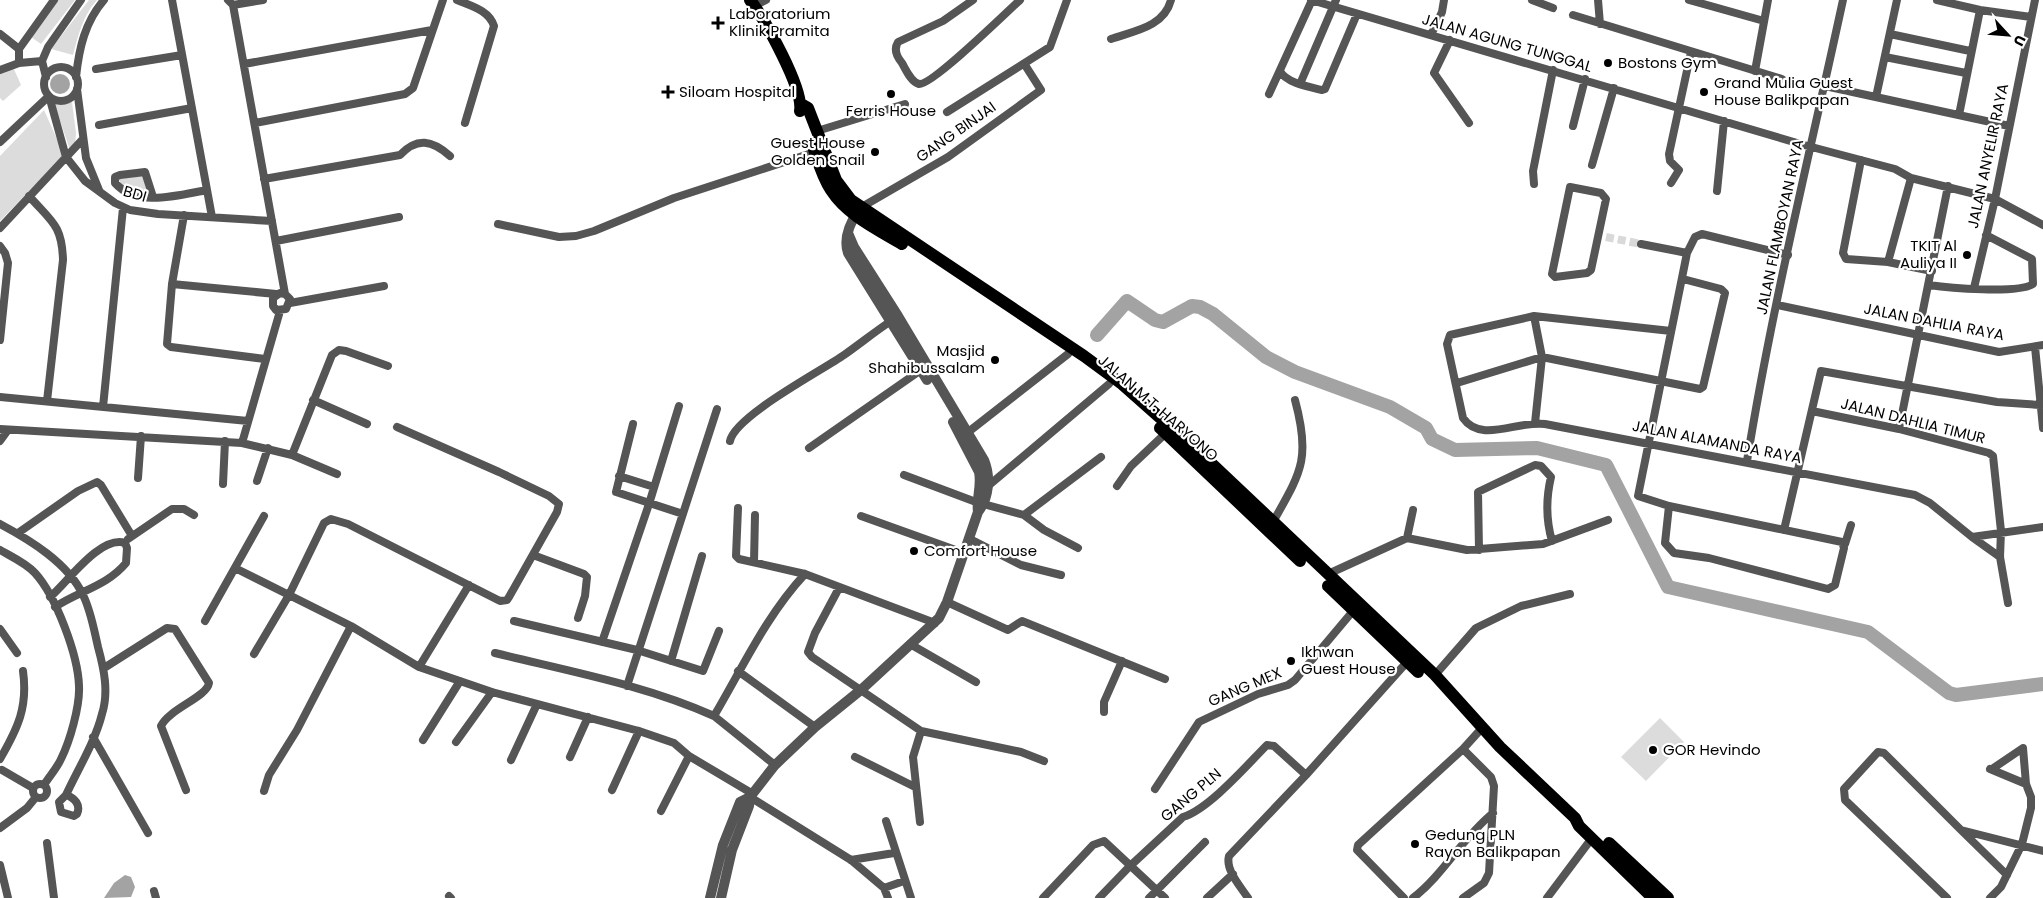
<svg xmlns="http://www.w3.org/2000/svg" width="2043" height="898" font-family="Poppins,sans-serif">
<rect width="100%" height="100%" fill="#fff"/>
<!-- green -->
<path fill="#dcdcdc" d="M58 0H75L41 44 31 37Z
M89 0H97C83 15 78 36 73 55L51 49Z
M13 67 21 85 3 101 0 98V73Z
M72 102 76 133 75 146 70 150 54 103 59 105Z
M44 110 64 155 0 221V156Z
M145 174 148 190 125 191 120 186 119 178Z
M1660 718 1684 742 1646 781 1621 757Z"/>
<!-- water -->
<path fill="#a3a3a3" d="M50 84a10 10 0 1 1 20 0a10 10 0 1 1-20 0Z
M125 875 131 877 135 887 131 897 104 898 114 883Z"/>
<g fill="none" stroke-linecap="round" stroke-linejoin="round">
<!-- river -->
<path stroke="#a3a3a3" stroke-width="14" d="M1097 335 1127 301 1155 320 1163 322 1192 306 1200 307 1213 314 1266 357 1295 372 1390 407 1426 428 1432 439 1455 450 1537 448 1606 465 1668 587 1868 632 1949 693 1956 695 2043 684"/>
<!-- minor-tunnel -->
<path stroke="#d9d9d9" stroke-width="8" stroke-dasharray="8 4" stroke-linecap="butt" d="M1606 237 1641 244"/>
<!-- minor -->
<path stroke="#555" stroke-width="8" d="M172 0 212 217
M228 0 233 5 285 294 290 299 286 309 276 310 273 306V298L280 293 285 294
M457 0C471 6 489 10 494 26L465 123
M973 0 943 21 898 42C893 50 897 57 902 63 906 70 911 82 919 84 931 86 1007 12 1020 0
M1311 0 1804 145 1895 169 1911 178 1995 199 2043 225
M1532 0 1553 8
M1598 0 1600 24
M1689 0 1764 21
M1937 0 1980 10 2031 17
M233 5 263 0
M754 6 766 0
M1573 15 1782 79
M0 34 19 49V63
M1890 34 1970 51
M1431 35 1442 12 1444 0
M1111 39C1134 31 1164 27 1171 0
M1450 40 1434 73 1469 123
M19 49 54 0
M1885 57 1966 73
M244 64 432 30
M44 84a17 17 0 1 1 34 0a17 17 0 1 1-34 0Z
M96 69 182 55
M0 70 19 63 42 61
M1280 71C1286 83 1310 87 1322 90L1325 89 1357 14
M1755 71 1768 0
M46 77 42 61 48 47 81 0
M76 77C79 48 85 22 104 0
M1300 84 1336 0
M1825 86 2009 126
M77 89 86 158 99 190
M1269 94 1312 0
M1876 97 1897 0
M947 112 1050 47 1067 0
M1959 115 1980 10
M255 123 405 94 413 88 443 0
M99 125 192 108
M1573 126 1585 79
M817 131 905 104
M0 142 49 96 66 157 85 181 115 203 130 210 158 214 272 221
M1861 160 1843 253 1846 259 1888 262 1932 271
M1592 165 1614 88
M264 179 400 155C417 137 432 140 450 156
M1671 183 1679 170 1670 161 1669 154 1691 52
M1534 184 1533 171 1553 70
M1570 187 1601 193 1606 199 1591 270 1587 273 1555 277 1552 274Z
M1717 191 1724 121
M29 196C52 222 62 225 63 260L47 401
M153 197 145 172 120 175 115 177V183C137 208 179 195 207 190
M860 208 948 157 1041 90 1025 65
M184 215 172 284 167 344 171 347 265 359
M498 224 559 237 576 236 594 231 674 198 815 152
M0 228 83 139
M276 241 399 217
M1641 244 1687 253
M0 246 5 253 8 263 0 340
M1888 262 1911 178
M172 284 276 294
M1929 285C1948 288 2018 294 2033 284L2032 259 1986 235
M1974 288 1995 199 2035 0
M290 303 384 286
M1777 305 1999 352 2043 345
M1534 316 1542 357 1535 423
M1671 331 1534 316 1450 335 1447 344 1463 418C1481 444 1518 420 1545 424 1668 447 1791 471 1915 495L1930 503 1972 537 2043 527
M2035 347 2043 428
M1457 383 1542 357 1700 389 1703 387 1725 293 1721 289 1683 279
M0 397 248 421
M313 400 367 424
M103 407 123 208
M1812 411 1899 429 1989 453 1993 456 2001 531 2000 557 2008 603
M633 424 616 492 683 514
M0 429 242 443 292 455 337 474
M1899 429 1948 186
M967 433 1068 354
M0 441 8 430
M730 441C735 416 821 371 844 355 861 343 877 330 894 319
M242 443 280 311
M809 448 921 370
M292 455 332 355 339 350 346 351 388 366
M1747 461C1772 306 1810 153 1843 0
M904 475 976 502 1024 515 1101 457
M619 476 654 487
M138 478 141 436
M257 481 268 448
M223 484 225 441
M988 486 1109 384
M1117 486 1131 466 1166 433
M1669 506 1665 543 1674 553 1709 558 1828 589 1835 585 1844 548 1842 542 1669 506 1638 496 1687 253 1695 237 1702 234 1788 255
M738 508 736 556 739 559 805 574 935 623
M1024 515 1044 530 1078 548
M861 516 964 553
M1273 522C1301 472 1311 459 1295 400
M0 524C30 540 68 563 83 595 91 611 94 630 98 647 104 669 109 692 102 714 95 742 78 769 66 795L59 802 61 812 74 816 77 814C81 805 75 798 66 795
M1784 530 1821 371 1997 402 2040 405
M18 533 78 491 97 482 101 485 132 536
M1972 537 2000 557
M1407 538 1413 510
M128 539 172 509H184L194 515
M970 539 1021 565 1061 575
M1845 544 1851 525
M0 550C12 557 26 563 35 573 56 596 78 655 79 686 80 706 70 741 61 759 57 768 49 777 44 785
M1479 550 1478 492 1535 465 1541 466 1551 477C1546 498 1546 520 1552 541
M533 555 584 574 587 577 585 596 578 618
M754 562 755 515
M235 568 351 626 419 667 492 692 639 731 674 743 689 756 753 794
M1328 574 1407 538 1467 550 1543 544 1608 520
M839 588 815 633 808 652 812 657 921 731 1021 752 1044 761
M50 597C67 583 100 535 125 543
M947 602 1008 630 1022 621 1165 679
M55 607C79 591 107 586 126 563L127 548 125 543
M205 621 264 516
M514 621 637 650 703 671 719 631
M0 629 17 653
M602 642 649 504 679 406
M910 644 976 682
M495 653C568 671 645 685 714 716
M254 654 289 595 324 523 331 519 348 524 500 601 507 600 509 597 557 512 559 504 549 496 499 472 397 427
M671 661 702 556
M419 667 469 585
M104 668 167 628 175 629 209 683C207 697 169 709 161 726L186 790
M738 671 815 727
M1435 675 1476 628 1521 606 1570 594
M627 686 717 409
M1104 712V702L1122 661
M93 737 148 833
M423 740 460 681
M456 742 492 692
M1463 749 1491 777 1494 786 1489 873 1484 883 1463 898
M570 757 588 717
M855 757 915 787
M0 759C18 728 28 707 23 671
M511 760 537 704
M775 765 714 716C743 667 766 616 805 574
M1990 769 2026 784
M2 770 33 788
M33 791a7 7 0 1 1 14 0a7 7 0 1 1-14 0Z
M1155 789 1199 722 1258 694 1288 685 1295 680 1353 611
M612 790 639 731
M264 791 269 775 297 730 351 626
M750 797 851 860 884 888 888 898
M661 811 689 756
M886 821 911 898
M920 822 913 757 921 731
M0 828 27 808 36 797
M1962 831 2007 875
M47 843 54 898
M851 860 894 853
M0 865 8 898
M884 888 904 881
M154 891 156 898
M449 896 451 898
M1043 898 1093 845 1104 841 1165 898
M1099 898 1129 867 1183 817C1209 809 1247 765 1267 745L1274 746 1306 775
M1149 898 1205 842
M1207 898 1233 874
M1248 898C1241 887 1225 870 1229 856L1306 775 1407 662
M1404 898 1357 850 1358 845 1463 749 1482 728
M1413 898C1444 874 1462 838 1493 813
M1547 898 1592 838
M1947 898 1845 800 1844 789 1878 752 1884 753 1961 830 2043 851
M1990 898 2001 887 2022 844 2031 808V797L2026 784 2023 748 1992 769"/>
<!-- tertiary -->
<path stroke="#555" stroke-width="10" d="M858 211C850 223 843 238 848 253L927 380
M953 422 979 472C982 486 976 498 978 512
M710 898 723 845 740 802 750 797 775 765 815 727 862 689 939 618 947 602 978 512C989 498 991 477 984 460L898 316 854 247 848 233
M721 898 732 850 749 806 750 797"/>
<!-- primary -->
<path stroke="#000" stroke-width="12" d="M750 0C764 18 804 89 800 111
M801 104 808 108 836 180 851 200 1084 356 1122 384 1210 462 1435 675 1500 747 1575 818 1579 826 1653 898
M813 146C818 161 822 177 831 190 847 215 877 229 902 244
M1160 428 1300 561
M1328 586 1418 672
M1609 843 1668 898"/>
</g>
<!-- markers -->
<g fill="#000" stroke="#fff" stroke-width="2">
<path d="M715.5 15.5h5v5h5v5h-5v5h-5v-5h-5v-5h5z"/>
<circle cx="1608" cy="63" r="5"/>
<path d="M665.5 84.5h5v5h5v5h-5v5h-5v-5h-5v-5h5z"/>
<circle cx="1704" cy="92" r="5"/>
<circle cx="891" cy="94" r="5"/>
<circle cx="875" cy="152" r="5"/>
<circle cx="1967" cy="255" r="5"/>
<circle cx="995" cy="360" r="5"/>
<circle cx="914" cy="551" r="5"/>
<circle cx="1291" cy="661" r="5"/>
<circle cx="1653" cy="750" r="5"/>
<circle cx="1415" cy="844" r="5"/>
</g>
<g text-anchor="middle" stroke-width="4.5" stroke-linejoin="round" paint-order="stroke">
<!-- poi labels -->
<g font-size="15" fill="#000" stroke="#fff" text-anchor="start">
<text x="729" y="19">Laboratorium<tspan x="729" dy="17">Klinik Pramita</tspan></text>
<text x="1618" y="68">Bostons Gym</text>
<text x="1714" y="88">Grand Mulia Guest<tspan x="1714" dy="17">House Balikpapan</tspan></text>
<text x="679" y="97">Siloam Hospital</text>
<text x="891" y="116" text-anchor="middle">Ferris House</text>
<text x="865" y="148" text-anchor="end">Guest House<tspan x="865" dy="17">Golden Snail</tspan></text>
<text x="1957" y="251" text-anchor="end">TKIT Al<tspan x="1957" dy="17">Auliya II</tspan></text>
<text x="985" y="356" text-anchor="end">Masjid<tspan x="985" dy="17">Shahibussalam</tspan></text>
<text x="924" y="556">Comfort House</text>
<text x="1301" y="657">Ikhwan<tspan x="1301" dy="17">Guest House</tspan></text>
<text x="1663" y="755">GOR Hevindo</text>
<text x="1425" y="840">Gedung PLN<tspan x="1425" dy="17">Rayon Balikpapan</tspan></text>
</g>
<!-- street labels -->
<g font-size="15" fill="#000" stroke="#fff">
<text transform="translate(1507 43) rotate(16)" y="5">JALAN AGUNG TUNGGAL</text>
<text transform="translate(956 132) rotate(-35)" y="5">GANG BINJAI</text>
<text transform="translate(1988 156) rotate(-78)" y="5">JALAN ANYELIR RAYA</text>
<text transform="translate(135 194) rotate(16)" y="5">BDI</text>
<text transform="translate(1780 227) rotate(-78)" y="5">JALAN FLAMBOYAN RAYA</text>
<text transform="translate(1934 322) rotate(11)" y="5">JALAN DAHLIA RAYA</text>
<text transform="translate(1158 408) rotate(41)" y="5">JALAN M.T. HARYONO</text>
<text transform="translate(1913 421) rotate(14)" y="5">JALAN DAHLIA TIMUR</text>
<text transform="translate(1717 442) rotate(11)" y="5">JALAN ALAMANDA RAYA</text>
<text transform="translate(1245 687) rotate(-23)" y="5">GANG MEX</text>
<text transform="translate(1191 795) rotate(-40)" y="5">GANG PLN</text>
</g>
</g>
<!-- north arrow -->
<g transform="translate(2008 35) rotate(116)" stroke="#ffffff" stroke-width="4" paint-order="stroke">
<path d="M0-4L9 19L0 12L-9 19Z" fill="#000000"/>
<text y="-8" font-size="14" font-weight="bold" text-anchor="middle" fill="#000000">U</text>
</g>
</svg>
